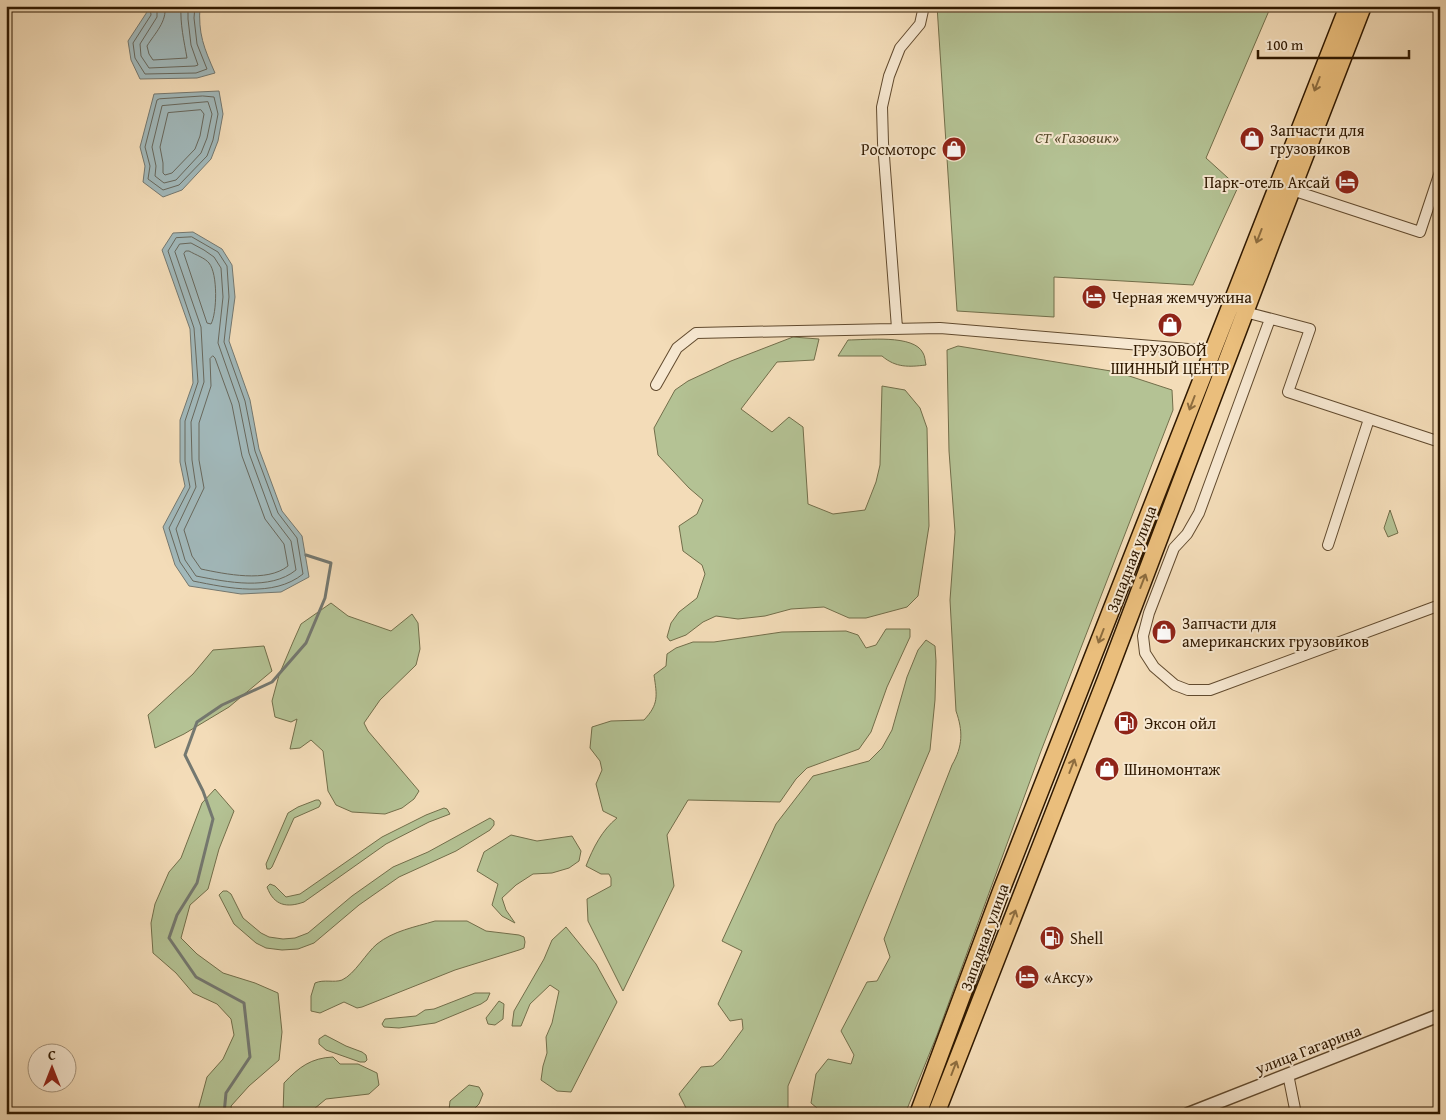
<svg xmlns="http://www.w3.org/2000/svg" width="1446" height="1120" font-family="'Gentium Book Plus',serif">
<rect width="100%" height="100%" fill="#f3dcb8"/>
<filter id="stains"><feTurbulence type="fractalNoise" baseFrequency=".004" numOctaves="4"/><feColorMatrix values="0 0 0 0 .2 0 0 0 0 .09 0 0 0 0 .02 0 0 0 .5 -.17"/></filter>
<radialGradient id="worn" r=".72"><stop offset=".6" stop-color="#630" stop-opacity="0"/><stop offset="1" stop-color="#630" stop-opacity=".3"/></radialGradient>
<!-- green -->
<path fill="#b4c294" stroke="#726e4a" d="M937 6H1271L1206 158 1238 187 1193 285 1054 277V317L957 311Z
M793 337 819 339 814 360 777 362 741 409 772 432 789 417 803 427 808 504 833 514 865 510 876 482 880 465 882 386 905 390 920 408 927 428 929 526 918 596 907 607 866 618H849L824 607 791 609 765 616 738 619 716 616 703 622 686 635 670 641 667 637 671 623 679 612 697 598 705 574 702 565 683 551 679 526 697 514 703 500 689 488 658 455 654 428 675 390 688 381 731 361Z
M848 340C866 340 914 334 923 353 925 356 925 361 926 365 909 367 896 368 882 356H838Z
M958 346 1117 372 1172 390 1173 410 1041 751 937 1035 905 1114H824L811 1103 816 1074 828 1059 851 1064 854 1055 841 1031 867 982 877 981 890 957 884 939 952 765C963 746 963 731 956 711L950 600 955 532 949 451 947 350Z
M1390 510 1398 533 1388 537 1384 528Z
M331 603 348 616 391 631 412 614 418 623 420 649 416 665 380 700 364 723 368 731 419 791 414 799 402 808 385 814 352 812 336 805 328 791 323 751 311 740 300 748 290 749 297 719 291 722 275 717 272 701 279 675 293 642 301 624Z
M886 629H910V637L887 687 871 732 859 749 807 768 796 779 780 802 688 800 667 835 674 886 623 991 588 921 587 899 611 886V878L609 874H601L586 866C593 848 602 830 617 818L603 811 596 784 602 770 600 761 590 748 592 727 611 721 644 720C659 704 657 696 654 675L666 666 667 654 676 648 693 642H714L782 632 846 631 858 635 866 648 876 645Z
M926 640 935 646 936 661 935 700 930 750 788 1086V1114H689L679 1094 701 1067 713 1066 721 1059 743 1029 742 1019 730 1021 718 1004 742 951 722 941 776 824 813 776 869 761 882 748 892 730 907 677 918 650Z
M264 646 272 671 229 707 184 734 155 748 148 715 193 674 213 650Z
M215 789 234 811 219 849 208 889 190 905 181 938 197 954 223 973 255 983 278 993 282 1032 279 1060 249 1086 231 1106 232 1114H197L207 1077 223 1059 234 1035 231 1019 217 1004 193 993 176 973 153 953 151 923 155 904 169 872 181 858 202 803Z
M316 800H319L321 803 319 807 294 818 272 867 270 869H267L266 864 288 813 298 807Z
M444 808 447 809 450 814 429 822 386 844 304 902C287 908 274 906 267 887L270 884 275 886 286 897 300 894 382 837 426 815Z
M490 818 494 821V825L490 830 456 851 399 877 359 905 314 943 298 949 282 950 266 948 256 943 234 924 219 895 223 891H227L231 894 243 918 261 933 269 937 283 939 295 938 308 933 352 896 393 867 428 852Z
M511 835 537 841 572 836 581 851 579 861 569 868 552 873 533 874 516 885 502 898 506 910 515 923 502 916 492 905 498 884 477 871 484 852Z
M435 921H467L486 931 519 935 524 937 525 942 524 948 519 950 455 970 362 1007 357 1008 344 1002 320 1013 311 1011V996L315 983C324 979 334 983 342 980 355 974 366 953 377 944 393 931 415 927 435 921Z
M566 927 596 964 617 1002 571 1092 557 1091 541 1080 543 1066 547 1053 546 1037 552 1023 559 991 550 985 530 1004 521 1026H512L514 1011 544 959 552 940Z
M475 993H490L487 1000 481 1004 435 1023 399 1028 384 1027 382 1024 385 1019 416 1016 425 1010 434 1009Z
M499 1001 504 1004 503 1019 495 1025 488 1024 486 1018Z
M325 1035 346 1046 362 1052 366 1055 367 1060 365 1062H360L326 1050 319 1044V1039Z
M333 1057 340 1064H358L377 1073 379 1085 369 1094 326 1099 308 1114H283L284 1083C299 1067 311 1058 333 1057Z
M469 1085 479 1087 483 1094 479 1104 469 1114H452L449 1110 450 1101Z"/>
<!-- water -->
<path fill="#a1b8ba" stroke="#747870" d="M145 6H200C198 34 204 48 215 73L197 78 140 79 131 60 128 41 147 12Z
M219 91 223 114 218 141 211 159 182 190 163 197 143 182 145 166 140 147 154 94Z
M193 232 222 249 232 265 235 297 229 341 250 400 259 449 282 511 302 536 309 577 281 592 241 594 189 586 175 565 163 527 185 486 180 462V420L193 383 190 329 162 250 173 233Z"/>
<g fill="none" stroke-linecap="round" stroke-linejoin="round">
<!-- shore -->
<path stroke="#68685d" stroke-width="1" d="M150 6 151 15 133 43 135 58 145 74 196 73 207 69 197 44 194 18 195 6
M157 6V17L140 44 141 56 149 68 195 66 198 65 191 45 188 19V6
M165 6C167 22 155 33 147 46L149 54 153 60 187 58C184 41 180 24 181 6
M203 96 214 97 218 114 213 140 207 156 179 185 163 190 148 179 150 166 145 147 157 100 159 99Z
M208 102 212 114 207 138 201 153 176 180 164 183 155 176 156 166 152 147 162 106Z
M201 110 204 114 200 136 195 149 172 173 165 175 163 173V163L160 147 168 113Z
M192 237 218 252 227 266 229 297 224 342 245 401 255 451 278 513 297 538 303 574C273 598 228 588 193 581L180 562 169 528 190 487 185 461V421L198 382 194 328 168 251 176 238Z
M180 244 191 243 204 250 214 257 221 268 223 297 218 343 239 403 249 453 272 516 291 541 296 570C270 591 227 582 196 576L185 560 176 529 196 487 192 460 191 422 204 382 201 327 175 252Z
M186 251H189C196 255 205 258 209 263 218 274 217 313 211 324L207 323 184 254Z
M213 356 215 358 232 405 242 456 265 519 284 544 288 566C267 583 225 574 201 569L192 556 184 530 204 488 199 460V423L211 386 210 359Z"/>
<!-- stream -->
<path stroke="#747870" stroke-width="3" d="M224 1114 226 1093 250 1057 244 1003 196 977 169 938 177 915 197 883 213 819 203 791 185 755 197 722 222 705 272 682 306 643 325 598 331 563 306 555"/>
<defs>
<path id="minor" d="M1292 190 1420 232 1440 172
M1245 312 1310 329 1288 392 1440 442
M1270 319 1199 513 1187 534 1174 548 1149 613 1143 636 1145 653 1154 667 1175 685 1188 690H1210L1440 605
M897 328 883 143 882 107 889 76 900 48 920 24 924 6
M656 385 677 348 696 333 940 328 1212 351
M1328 545 1369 419
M1288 1074 1296 1114"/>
<path id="tertiary" d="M1188 1114 1440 1015"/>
<path id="primary" d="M918 1114 1001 891 1348 6
M936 1114 1106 679 1271 244 1363 6"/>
</defs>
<!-- minor casing -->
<use href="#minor" stroke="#614a2e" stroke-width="12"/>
<!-- tertiary casing -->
<use href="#tertiary" stroke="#614a2e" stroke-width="15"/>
<!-- primary casing -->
<use href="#primary" stroke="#301900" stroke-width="19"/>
<!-- minor -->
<use href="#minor" stroke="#f7e8d1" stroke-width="10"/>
<!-- tertiary -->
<use href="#tertiary" stroke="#f7e8d1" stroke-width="12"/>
<!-- primary -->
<use href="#primary" stroke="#eabe7c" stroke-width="16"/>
</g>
<!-- one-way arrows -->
<defs><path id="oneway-shaft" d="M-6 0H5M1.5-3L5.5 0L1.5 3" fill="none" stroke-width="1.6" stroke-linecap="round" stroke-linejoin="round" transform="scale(1.25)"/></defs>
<g stroke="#8d6c3e">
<use href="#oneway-shaft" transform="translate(1317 84) rotate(111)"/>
<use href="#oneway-shaft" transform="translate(1259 236) rotate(111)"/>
<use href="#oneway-shaft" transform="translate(1192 403) rotate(111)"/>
<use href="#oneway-shaft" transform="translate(1143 581) rotate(-69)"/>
<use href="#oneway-shaft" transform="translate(1101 636) rotate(111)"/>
<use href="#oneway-shaft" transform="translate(1072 766) rotate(-69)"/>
<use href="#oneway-shaft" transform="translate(1013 917) rotate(-69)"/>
<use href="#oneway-shaft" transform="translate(954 1068) rotate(-69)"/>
</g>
<!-- icons -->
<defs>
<symbol id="shop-disc" viewBox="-11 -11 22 22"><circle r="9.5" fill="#8f2418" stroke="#f7e8d1"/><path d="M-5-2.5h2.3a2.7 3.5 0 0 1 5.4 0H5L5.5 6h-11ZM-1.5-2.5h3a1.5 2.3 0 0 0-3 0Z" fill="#fff"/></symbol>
<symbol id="hotel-disc" viewBox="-11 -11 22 22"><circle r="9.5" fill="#8f2418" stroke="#f7e8d1"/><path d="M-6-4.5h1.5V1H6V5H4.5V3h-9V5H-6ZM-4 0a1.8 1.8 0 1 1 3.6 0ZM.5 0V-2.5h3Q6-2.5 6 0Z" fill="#fff"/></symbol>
<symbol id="fuel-disc" viewBox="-11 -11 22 22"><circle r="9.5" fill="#8f2418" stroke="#f7e8d1"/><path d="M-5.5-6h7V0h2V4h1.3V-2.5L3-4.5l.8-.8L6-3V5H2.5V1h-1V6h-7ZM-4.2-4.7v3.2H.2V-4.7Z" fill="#fff"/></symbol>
</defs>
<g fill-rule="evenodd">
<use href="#shop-disc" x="1238" y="125" width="28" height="28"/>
<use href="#shop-disc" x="940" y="135" width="28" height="28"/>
<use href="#hotel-disc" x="1333" y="168" width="28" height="28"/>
<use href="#hotel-disc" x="1080" y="283" width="28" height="28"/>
<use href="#shop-disc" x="1156" y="311" width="28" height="28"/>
<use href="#shop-disc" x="1150" y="618" width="28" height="28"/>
<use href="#fuel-disc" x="1112" y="709" width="28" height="28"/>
<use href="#shop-disc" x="1093" y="755" width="28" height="28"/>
<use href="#fuel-disc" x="1038" y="924" width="28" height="28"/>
<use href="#hotel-disc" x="1013" y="963" width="28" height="28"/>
</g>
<g text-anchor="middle" stroke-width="4" stroke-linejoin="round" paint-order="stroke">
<!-- poi labels -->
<g font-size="16" fill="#301900" stroke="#f7e8d1" text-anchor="start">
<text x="1270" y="136">Запчасти для<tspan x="1270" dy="18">грузовиков</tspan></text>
<text x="936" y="155" text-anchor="end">Росмоторс</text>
<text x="1330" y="188" text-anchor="end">Парк-отель Аксай</text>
<text x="1112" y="303">Черная жемчужина</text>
<text x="1170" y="356" text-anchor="middle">ГРУЗОВОЙ<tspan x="1170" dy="18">ШИННЫЙ ЦЕНТР</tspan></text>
<text x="1182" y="629">Запчасти для<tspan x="1182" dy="18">американских грузовиков</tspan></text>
<text x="1144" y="729">Эксон ойл</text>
<text x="1124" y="775">Шиномонтаж</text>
<text x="1070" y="944">Shell</text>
<text x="1044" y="983">«Аксу»</text>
</g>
<!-- park labels -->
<g font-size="16" font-style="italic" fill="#584c2c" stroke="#f7e8d1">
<text x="1077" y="143">СТ «Газовик»</text>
</g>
<!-- street labels -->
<g font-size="16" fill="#301900" stroke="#f7e8d1">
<text transform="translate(1131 559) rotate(-69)" y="6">Западная улица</text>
<text transform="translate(984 937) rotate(-70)" y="6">Западная улица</text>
<text transform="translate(1308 1049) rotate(-21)" y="6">улица Гагарина</text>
</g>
</g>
<!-- margin -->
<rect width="1446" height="1120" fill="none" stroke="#f3dcb8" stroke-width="25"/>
<rect x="8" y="8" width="1431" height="1105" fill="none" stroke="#301900" stroke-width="2.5"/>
<rect x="12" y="12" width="1421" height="1095" fill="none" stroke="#301900"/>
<!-- north arrow -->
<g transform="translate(52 1068)"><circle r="24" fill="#f7e8d1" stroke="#a7957d"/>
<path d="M0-4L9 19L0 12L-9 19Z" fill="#8f2418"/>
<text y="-8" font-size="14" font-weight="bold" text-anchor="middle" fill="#301900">С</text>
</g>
<!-- scale -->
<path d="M1258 50v8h151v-8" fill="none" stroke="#301900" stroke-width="2.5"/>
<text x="1266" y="50" font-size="15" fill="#301900" stroke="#f7e8d1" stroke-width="4" paint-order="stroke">100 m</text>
<rect width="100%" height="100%" filter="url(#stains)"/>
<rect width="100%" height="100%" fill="url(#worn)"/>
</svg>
